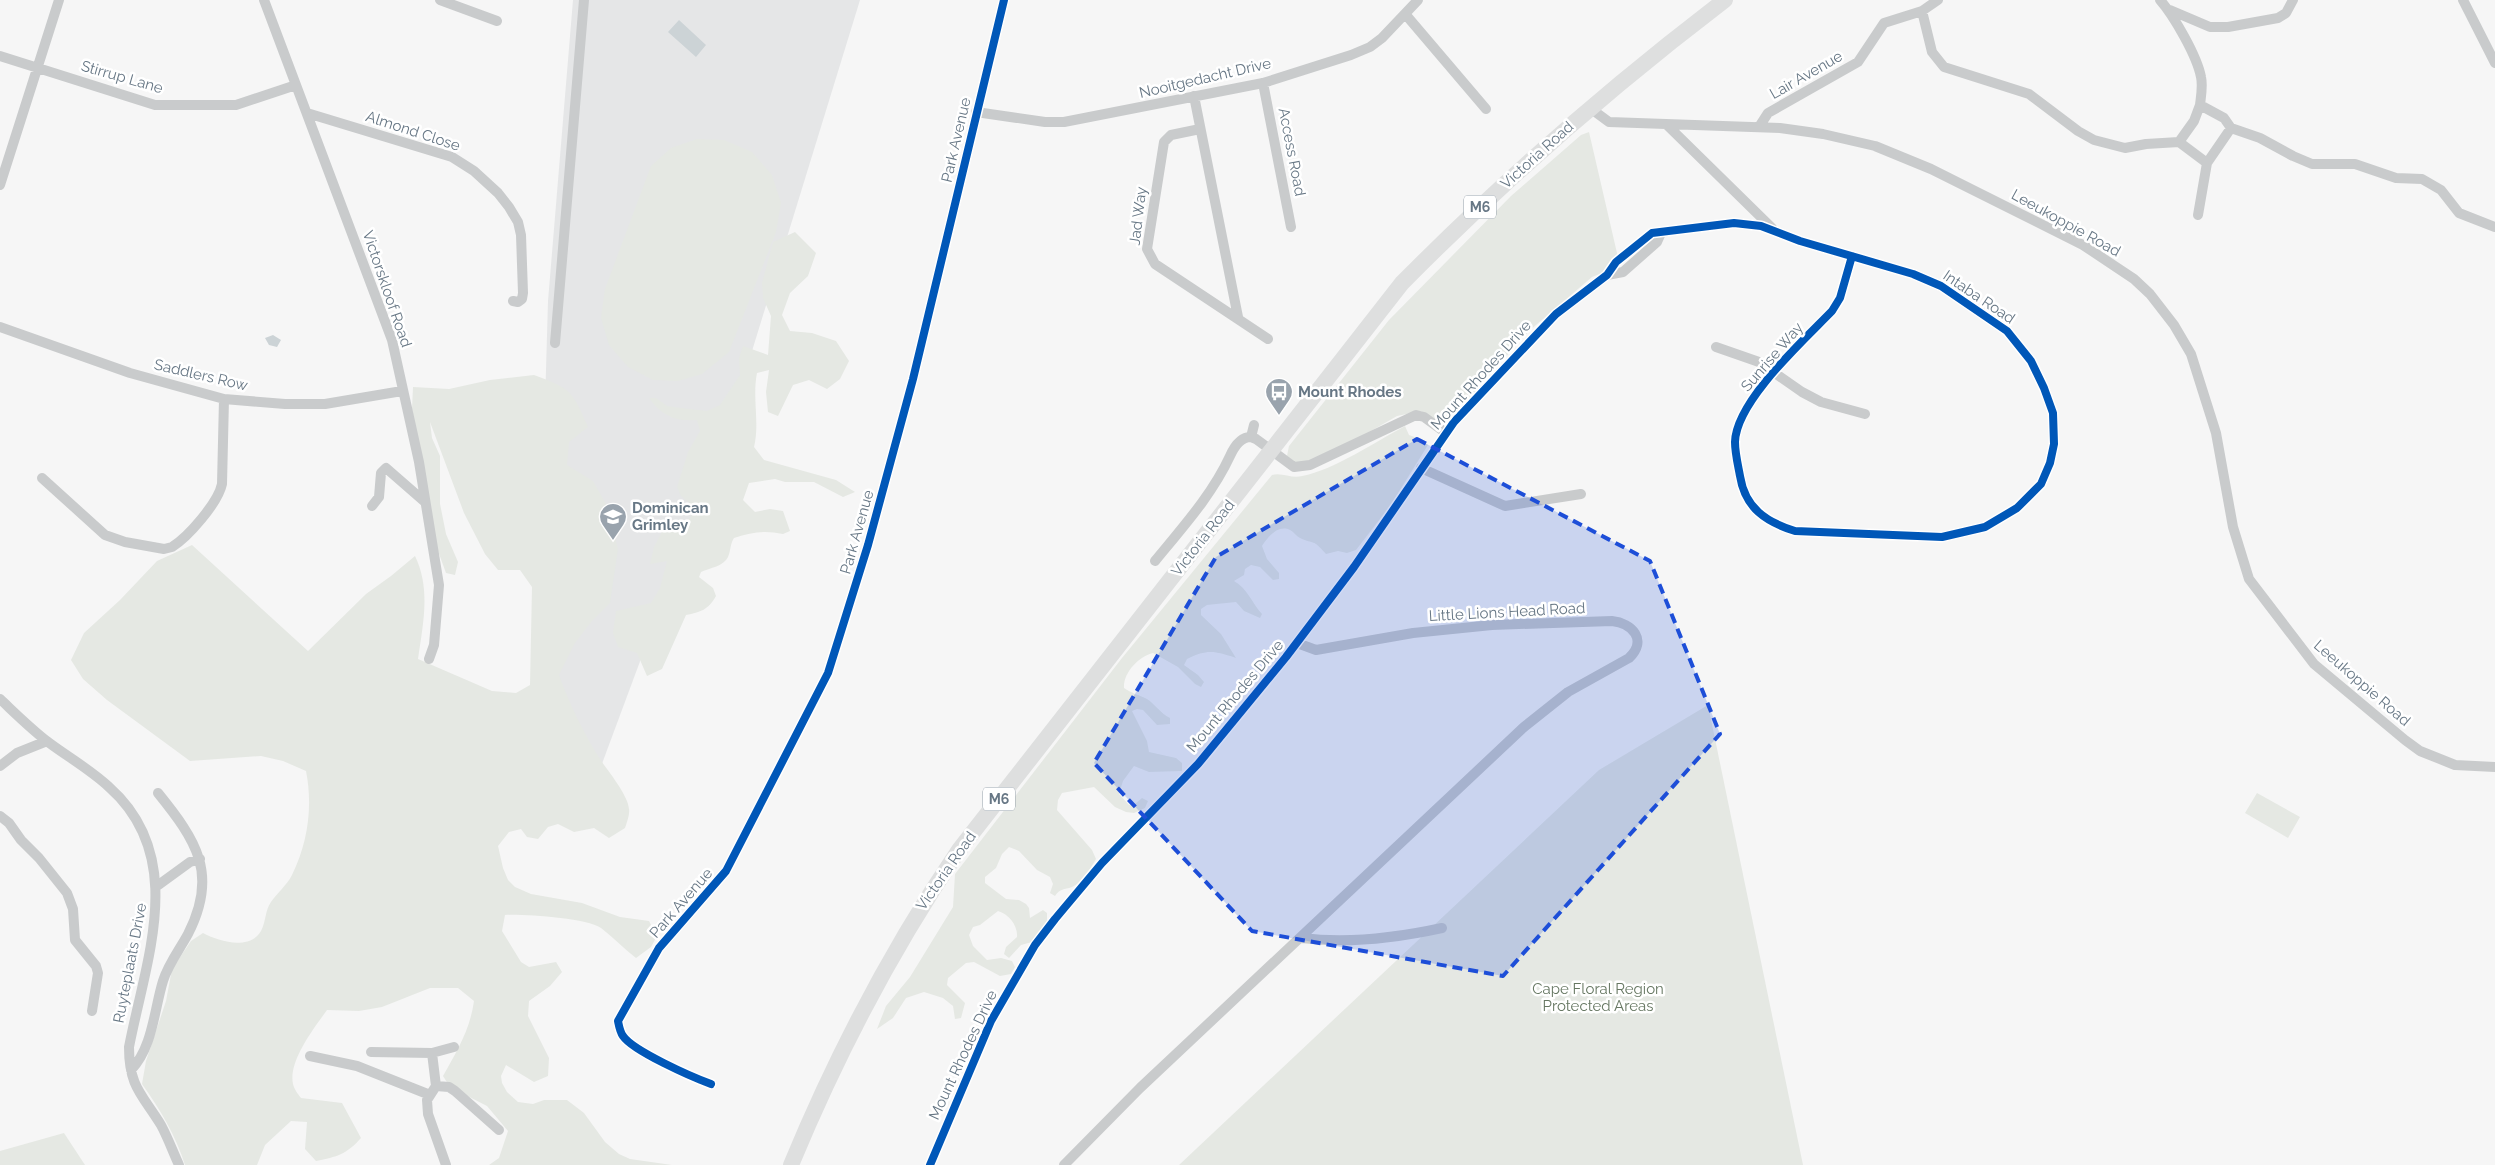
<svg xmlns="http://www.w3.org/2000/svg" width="2495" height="1165" font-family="Raleway,sans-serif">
<rect width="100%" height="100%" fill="#f6f6f6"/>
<!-- built -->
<path fill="#e5e6e7" d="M573 0H860L736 403 590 796 537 680 548 301Z"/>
<!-- green -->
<path fill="#e5e8e3" d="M1589 132 1620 266 1592 277 1529 331 1445 425 1421 411 1397 416 1359 438 1312 461 1297 464 1287 456 1289 446 1389 320 1511 196 1581 135Z
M697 139 724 140 752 152 772 175 781 203 776 232 729 352 702 374 678 381 653 380 628 367 609 345 601 318 605 289 651 166 671 148Z
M795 232 816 253 808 276 790 293 782 315 790 331 812 333 836 341 849 361 840 379 827 389 809 380 793 385 778 416 768 412 766 392 769 370 757 373C752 398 760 423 754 447L764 460 836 480 855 492 843 497 814 482H785L775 479 749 483 743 500 755 512 770 509 783 511 790 531 783 534C765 530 752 532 734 538 730 544 731 550 728 557 724 566 710 568 701 572L699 577 713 588 716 596C708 610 701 612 686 615L662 669 647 676 637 653 618 647 613 633 616 611 651 603 660 588 667 561 650 564 654 547 665 526 680 532 691 516 692 505 681 496 677 487 688 452 700 431 697 420C676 422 662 416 649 398H656L667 406 681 408 707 411 720 405 740 375 739 358 743 346 768 355 771 316 763 298 762 283 773 242Z
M534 375C572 389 572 391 588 427L569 442 567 465 593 481 606 504 618 549 610 603 591 622 575 643 559 675C569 703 582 730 598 756 606 769 628 794 629 809 630 814 627 822 625 828L609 838 594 828 574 832 558 824 548 827 538 839 527 837 521 829 509 832 498 846 503 868 508 880 515 887 531 894 582 903 620 917 649 921 657 936 651 947 636 958C624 949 613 937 601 928 586 918 524 914 505 915L502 931 521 962 529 967 556 962 562 972 550 986 529 1001 528 1016 549 1058 548 1076 534 1082 506 1065 501 1076 502 1083 507 1092 518 1102 533 1104 544 1100H567L584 1113 605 1142 619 1154 630 1159 672 1165H489L499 1158 508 1131 487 1106 450 1087 443 1076C457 1051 470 1030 474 1001L458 988H430L382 1007 359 1011 327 1010C315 1027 288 1061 293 1084 294 1089 298 1094 301 1098L342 1103 361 1138C347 1154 337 1157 316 1161L305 1149 307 1122 291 1121 265 1145 257 1165H185C176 1136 160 1109 142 1084L146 1061 166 1001 172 969 191 941 203 933C218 941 249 951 261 931 266 922 265 910 271 902 277 893 287 885 292 875 308 843 313 806 306 771L283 761 261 756 190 761 107 700 83 679 71 660 84 633 120 600 157 561 192 545 308 651 366 594 391 576 415 556C431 589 423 624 418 659L492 691 516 693 530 685 532 587 520 570H498L485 554 464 513 430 422 432 438 440 456V504L446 534 458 562 455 575 446 573 434 540 412 409 413 387 449 389 490 380Z
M1405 426 1409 435 1423 440 1428 445 1390 506 1356 550 1347 553 1338 551 1326 554C1312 538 1315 545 1300 538 1296 536 1294 532 1290 530 1278 524 1268 537 1262 546L1267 559 1279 573V579L1273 580 1260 567 1251 565 1245 569 1244 575 1234 581C1247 588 1252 603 1262 614L1260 618 1244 611 1236 602 1207 605 1201 609V615L1221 634 1236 658C1214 651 1208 649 1187 659L1184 665 1198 675 1204 682 1201 687 1195 684 1178 667 1153 653C1139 656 1123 673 1124 688 1131 693 1139 695 1147 699 1155 704 1160 713 1170 718V724L1157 725 1143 710 1137 709 1132 711 1147 741 1149 752 1176 758 1182 763V771L1149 772 1134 766 1123 781 1119 794 1129 805 1135 804 1142 798 1148 801 1145 808 1134 813 1126 812 1115 807 1094 787 1062 793 1058 800 1057 810 1092 850 1096 859C1091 868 1082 883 1072 887 1064 890 1060 888 1055 896L1050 893 1053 884 1050 877 1037 870 1019 851 1009 847 1002 854 996 868 985 877V883L1006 899 1019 900 1026 904 1029 908 1030 918 1043 910 1047 913V922L1032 942 1021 945 1009 958 1004 954 1006 947 1017 937C1018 926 1009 914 998 911L980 925 973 927 969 935 973 946 987 960 1001 958 1012 961 1015 967 1011 974 1000 976 974 962 966 963 948 978 947 985 965 1003 961 1018 955 1019 953 1006 943 998 924 992 906 998 893 1018 877 1029 886 1006 910 977 953 907 955 874 1122 658 1272 475C1282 472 1292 479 1302 476 1334 470 1375 442 1405 426Z
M1708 705 1803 1165H1179L1599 770Z
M2257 793 2300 817 2288 838 2245 813Z
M64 1133 85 1165H0V1151Z"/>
<!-- water -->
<path fill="#ccd3d6" d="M679 20 706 45 696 57 668 32Z
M273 335 281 340 277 347 269 345 265 338Z"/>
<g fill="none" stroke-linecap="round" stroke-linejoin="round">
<!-- minor -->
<path stroke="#c9cbcc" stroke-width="10" d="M264 0 392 340 419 462 439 585 434 645 429 659
M440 0 497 21
M2160 0C2174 16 2197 56 2201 77 2203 86 2201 96 2200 105L2224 118 2231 128 2207 163 2198 215
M2463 0 2495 63
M2170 10 2210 27H2228L2278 18 2286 13 2293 0
M1922 11 1932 52 1944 67 2029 94 2078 131 2094 140 2125 148 2146 144 2179 142 2207 163
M1406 15 1486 109
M0 56 155 105H236L296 85
M1263 83 1291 227
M1194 96 1238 317
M1590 108 1609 122 1780 128 1823 134 1875 146 1931 169 2083 245 2134 279 2150 294 2174 325 2191 354 2216 433 2233 527 2249 579 2314 664 2405 740 2420 751 2455 765 2495 767
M976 112 1045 122H1064L1263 83 1351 55 1370 47 1382 38 1418 0
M307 113 452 157 474 171 498 193 509 207 518 222 521 235 523 293 522 299 518 302 513 301
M1667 125 1772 228
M1759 127 1768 113 1858 62 1884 23 1922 11 1938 0
M2231 128 2260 138 2293 156 2312 164H2355L2396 178 2422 179 2441 190 2459 213 2495 227
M1200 129 1171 135 1164 142 1147 249 1155 264 1268 339
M2179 142 2194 121 2200 105
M0 185 59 0
M1607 275 1623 272 1657 242 1661 233
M0 327 130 373 224 399 285 404H325L402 391
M555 343 584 0
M1716 347 1759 362 1802 392 1821 402 1865 414
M1251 437 1254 425
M1421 468 1505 506 1581 494
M42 478 105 535 125 542 164 549 172 547C188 537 218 503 222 484L224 399
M372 506 379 497 381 473 386 468 425 502
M1155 561C1182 528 1212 495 1230 456 1234 447 1240 437 1251 437L1256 439 1294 467 1310 465 1416 415 1424 417 1446 433
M0 699C16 714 31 729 48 742 68 757 91 770 109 787 188 857 146 959 129 1047 129 1087 142 1094 161 1125 168 1138 173 1152 179 1165
M0 766 17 753 47 741
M0 816 9 823 21 840 39 858 67 893 73 909 75 940 96 966 98 973 92 1011
M157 886 190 862 200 859
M1302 938C1349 944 1396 938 1442 928
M371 1052 432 1053 454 1047
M432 1053 436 1086 427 1100 428 1114 446 1165
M310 1056 357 1066 430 1095
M131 1070C153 1047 154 1010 163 981 168 964 180 949 188 934 219 874 196 840 158 793
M711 1084C692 1077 633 1051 623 1036 620 1032 619 1026 618 1021L659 948 726 871 828 673 868 545 913 379 1004 0
M436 1086 449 1087 455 1091 499 1130
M930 1165 991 1021 1035 945 1055 919 1102 863 1198 764 1286 657 1354 567 1454 422 1556 314 1607 275 1616 262 1652 233 1734 223 1761 226 1800 241 1913 274 1941 286 2007 331 2031 361 2044 388 2053 413 2054 444 2050 463 2041 484 2017 508 1985 527 1942 537 1795 531C1766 522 1745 508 1740 476 1738 465 1735 453 1735 442 1736 401 1804 340 1832 311L1840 298 1852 256
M1064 1165 1140 1088 1524 727 1568 692 1629 658C1648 640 1632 623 1612 621L1492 625 1413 633 1316 650 1297 643"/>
<!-- primary -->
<path stroke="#dedfdf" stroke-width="16" d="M791 1165C837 1054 891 950 959 850L1402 283C1503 181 1611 87 1725 0"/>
<defs>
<path id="cycleway" d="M711 1084C692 1077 633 1051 623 1036 620 1032 619 1026 618 1021L659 948 726 871 828 673 868 545 913 379 1004 0
M930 1165 991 1021 1035 945 1055 919 1102 863 1198 764 1286 657 1354 567 1454 422 1556 314 1607 275 1616 262 1652 233 1734 223 1761 226 1800 241 1913 274 1941 286 2007 331 2031 361 2044 388 2053 413 2054 444 2050 463 2041 484 2017 508 1985 527 1942 537 1795 531C1766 522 1745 508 1740 476 1738 465 1735 453 1735 442 1736 401 1804 340 1832 311L1840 298 1852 256"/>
</defs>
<!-- cycleway casing -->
<use href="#cycleway" stroke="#fff" stroke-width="11"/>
<!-- cycleway -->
<use href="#cycleway" stroke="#0057b8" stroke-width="8"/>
</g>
<!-- marked area -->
<path fill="#1d4ed8" fill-opacity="0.2" stroke="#1d4ed8" stroke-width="4" stroke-dasharray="10 6" stroke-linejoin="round" d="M1417 439 1650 561 1720 734 1503 976 1252 931 1094 763 1216 557Z"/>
<!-- icons -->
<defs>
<symbol id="bus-pin" viewBox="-11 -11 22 30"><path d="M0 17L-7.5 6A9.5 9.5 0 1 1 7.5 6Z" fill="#99a3ad" stroke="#fff"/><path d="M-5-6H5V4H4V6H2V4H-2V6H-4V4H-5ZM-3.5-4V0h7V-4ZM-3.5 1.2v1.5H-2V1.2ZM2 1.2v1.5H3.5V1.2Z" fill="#fff"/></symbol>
<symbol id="school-pin" viewBox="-11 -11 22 30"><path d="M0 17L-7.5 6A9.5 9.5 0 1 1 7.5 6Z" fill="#99a3ad" stroke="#fff"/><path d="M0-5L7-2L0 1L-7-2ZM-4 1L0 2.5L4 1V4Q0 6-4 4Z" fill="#fff"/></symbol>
</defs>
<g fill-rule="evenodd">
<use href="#bus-pin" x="1263" y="376" width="32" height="43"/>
<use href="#school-pin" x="597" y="501" width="32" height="43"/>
</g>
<g text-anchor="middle" stroke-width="5" stroke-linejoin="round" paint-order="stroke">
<!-- shield labels -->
<g fill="#fff" stroke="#95a0aa" stroke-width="1">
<rect x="1464" y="195.5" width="32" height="23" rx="4"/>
<rect x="983" y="787.5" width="32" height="23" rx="4"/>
</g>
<g font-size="14" font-weight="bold" fill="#677785">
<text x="1480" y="212">M6</text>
<text x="999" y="804">M6</text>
</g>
<!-- street labels -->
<g font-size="15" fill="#677785" stroke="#fff">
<text transform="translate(1806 75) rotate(-30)" y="5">Lair Avenue</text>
<text transform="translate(122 77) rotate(16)" y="5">Stirrup Lane</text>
<text transform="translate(1205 78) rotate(-13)" y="5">Nooitgedacht Drive</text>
<text transform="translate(413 131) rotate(18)" y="5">Almond Close</text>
<text transform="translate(956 140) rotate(-77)" y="5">Park Avenue</text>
<text transform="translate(1292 152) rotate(79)" y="5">Access Road</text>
<text transform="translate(1537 155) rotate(-42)" y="5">Victoria Road</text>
<text transform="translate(1138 216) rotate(-83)" y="5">Jad Way</text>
<text transform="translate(2066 223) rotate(29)" y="5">Leeukoppie Road</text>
<text transform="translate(387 289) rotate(71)" y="5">Victorskloof Road</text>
<text transform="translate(1979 297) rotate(34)" y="5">Intaba Road</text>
<text transform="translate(1772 357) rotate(-49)" y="5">Sunrise Way</text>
<text transform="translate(201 375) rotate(13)" y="5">Saddlers Row</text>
<text transform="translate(1481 375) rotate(-48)" y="5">Mount Rhodes Drive</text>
<text transform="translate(857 532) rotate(-74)" y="5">Park Avenue</text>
<text transform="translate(1203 538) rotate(-52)" y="5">Victoria Road</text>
<text transform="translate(1507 612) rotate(-3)" y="5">Little Lions Head Road</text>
<text transform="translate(2362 683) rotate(41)" y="5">Leeukoppie Road</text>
<text transform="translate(1235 696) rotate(-50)" y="5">Mount Rhodes Drive</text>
<text transform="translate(946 871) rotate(-55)" y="5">Victoria Road</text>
<text transform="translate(681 903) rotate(-49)" y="5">Park Avenue</text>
<text transform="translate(130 963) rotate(-79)" y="5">Ruyteplaats Drive</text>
<text transform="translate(963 1055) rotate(-65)" y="5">Mount Rhodes Drive</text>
</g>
<!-- poi labels -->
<g font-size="15" font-weight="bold" fill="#677785" stroke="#fff" text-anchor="start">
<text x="1298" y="397">Mount Rhodes</text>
<text x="632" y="513">Dominican<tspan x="632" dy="17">Grimley</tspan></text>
</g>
<!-- park labels -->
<g font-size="15" fill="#667762" stroke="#fff">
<text x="1598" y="994">Cape Floral Region<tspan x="1598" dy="17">Protected Areas</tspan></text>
</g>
</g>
</svg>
